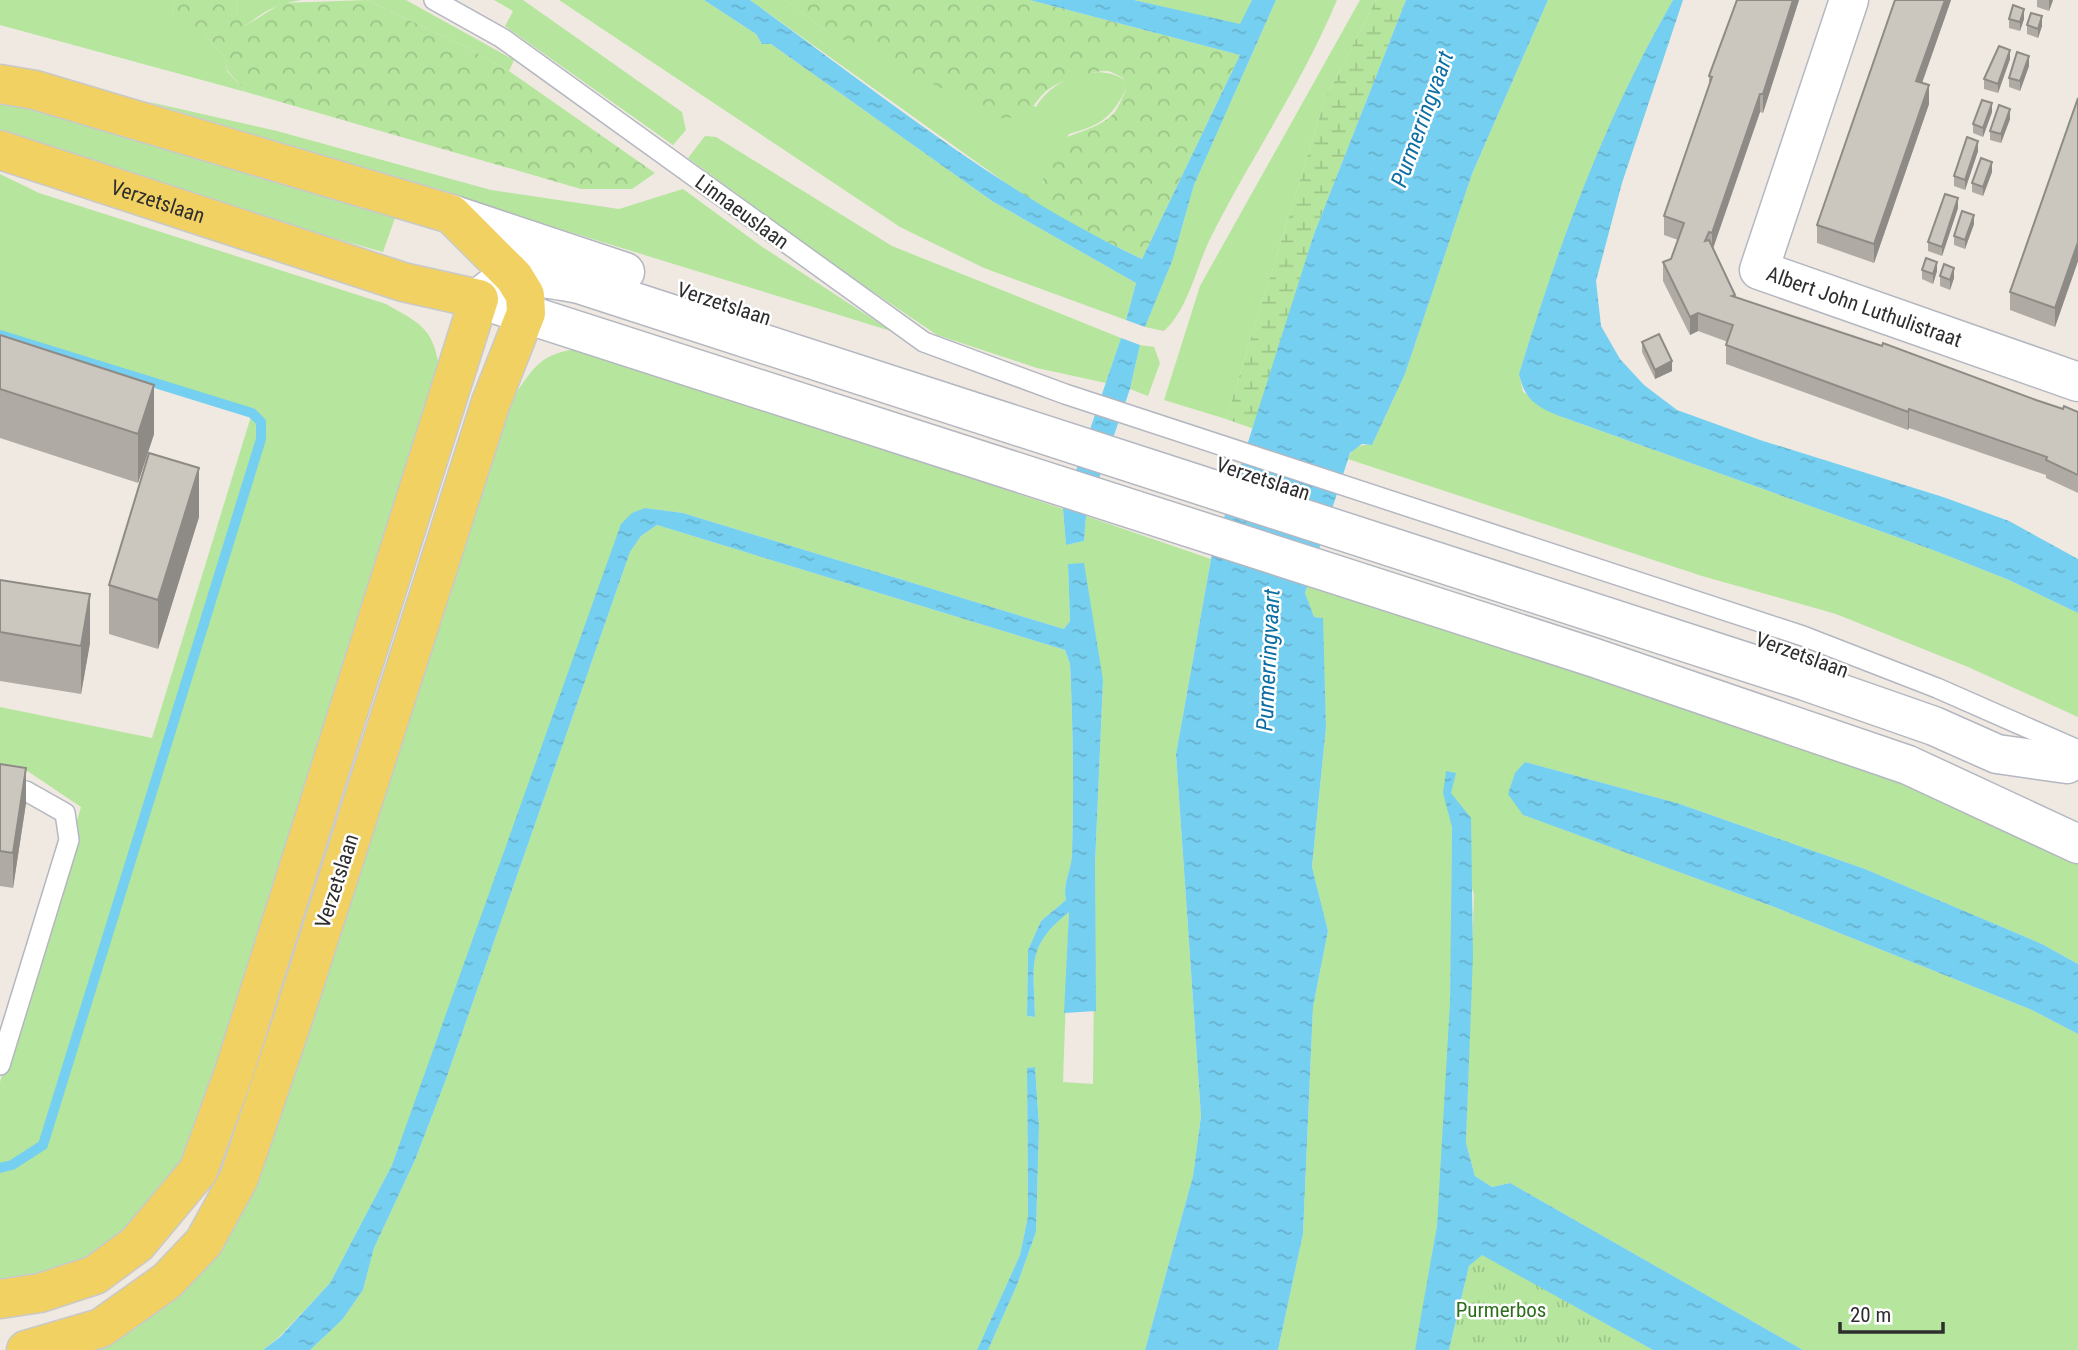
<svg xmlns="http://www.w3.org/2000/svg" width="2078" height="1350" font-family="'Roboto Condensed',sans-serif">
<defs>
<pattern id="forest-crowns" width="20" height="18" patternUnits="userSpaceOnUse" patternTransform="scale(1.75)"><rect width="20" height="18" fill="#b6e59e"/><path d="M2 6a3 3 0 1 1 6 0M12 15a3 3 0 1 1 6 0" fill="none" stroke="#9dc588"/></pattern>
<pattern id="wetland-marsh" width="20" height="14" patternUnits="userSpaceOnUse" patternTransform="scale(1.75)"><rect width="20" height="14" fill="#b6e59e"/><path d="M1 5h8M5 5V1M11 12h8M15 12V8" fill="none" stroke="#9dc588"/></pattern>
<pattern id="park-tufts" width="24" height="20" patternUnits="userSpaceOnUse" patternTransform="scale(1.75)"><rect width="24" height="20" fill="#b6e59e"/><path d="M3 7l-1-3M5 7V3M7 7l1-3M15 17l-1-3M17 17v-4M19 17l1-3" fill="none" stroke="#9dc588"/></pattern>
<pattern id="water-ripples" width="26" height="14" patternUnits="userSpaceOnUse" patternTransform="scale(1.75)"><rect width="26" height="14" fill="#75cff0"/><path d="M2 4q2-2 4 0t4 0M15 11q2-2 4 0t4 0" fill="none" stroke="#66b2ce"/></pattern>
</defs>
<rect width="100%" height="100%" fill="#efe9e1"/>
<!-- grass -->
<path fill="#b6e59e" d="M0 0H175L172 15 205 36 225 58 227 71 246 92 0 25Z
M237 0H301C278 3 263 12 245 26L236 17Z
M367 0H406L514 60 509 71 468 48Z
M494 0H523L682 112 686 130 673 145 505 26 513 11Z
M559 0H704L756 34 762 44H771L992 201 1136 283 1126 320 984 268 900 227Z
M750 0H786L826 31 1036 107C1052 80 1094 62 1123 79L1126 89C1111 119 1100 125 1069 134L1043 181 1044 186H1010Z
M1134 0H1252L1241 25Z
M1276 0H1337C1302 84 1249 160 1209 241 1195 271 1188 309 1164 331L1145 327 1173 259 1194 185Z
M1360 0H1376L1325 99 1226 419 1164 400 1200 286Z
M1548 0H1673C1605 119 1560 243 1519 374L1523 392 1565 418 1933 550 2009 580 2078 613V717L1968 667 1836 614 1702 576 1348 459C1352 448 1361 444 1372 445L1405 374 1472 174Z
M0 99 396 215 383 252 169 192 0 133Z
M145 101 277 131 491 190 619 209 683 189 761 246 891 331Z
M705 136 716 137 892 246 1121 338 1106 383 1037 368 937 335 835 266 688 158Z
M0 174 39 193 386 304C419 323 433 327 439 367L186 1163 116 1243 72 1268 0 1283V1082L81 807 23 768 0 764V707L152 738 252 413 0 331Z
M1140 345 1154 347 1160 363 1148 396 1130 389Z
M582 349 1063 509 1066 545 1084 541 1086 516 1211 559 1176 754 1201 1116 1193 1176 1145 1350H988L1017 1285 1036 1232 1039 1126 1035 1067 1027 1068 1028 1216 1020 1255 977 1350H310L342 1320 363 1290 374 1248 415 1160 445 1082 630 552 641 536 657 525 1065 650 1070 664C1073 727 1074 790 1072 853 1072 870 1062 883 1066 900L1041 921 1028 950 1027 1016 1035 1017C1034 964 1025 948 1069 911L1063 1082 1093 1084 1095 865 1103 680 1068 564 1070 621 1064 629 683 513 645 508 392 1165 330 1283 279 1337 263 1350H67L195 1271 510 402C532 370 540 351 582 349Z
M1307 586 1818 744 2078 856V964L2042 944 1865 869 1677 803 1525 762 1524 815 1777 908 2032 1010 2078 1034V1350H1803L1510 1183 1492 1187 1475 1176 1466 1143 1474 894 1445 807 1452 827C1451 959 1452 1093 1437 1225 1433 1267 1423 1309 1415 1350H1278L1303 1234 1313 1007 1328 931 1312 867 1326 727 1322 618 1314 617 1305 594Z"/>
<!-- forest -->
<path fill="url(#forest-crowns)" d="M175 0H237L236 16 245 26 282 3 367 0 468 48 509 71 655 173 632 189H581L246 92 227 70 225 58 205 36 173 33 172 15Z
M786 0H1030L1240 55 1142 259 1070 224 1010 186H1044C1035 127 1087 141 1113 114 1119 108 1122 97 1126 90L1123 78C1119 76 1113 72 1108 71 1094 70 1056 81 1045 92 1027 110 1033 118 1001 118L826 31Z"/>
<!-- wetland -->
<path fill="url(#wetland-marsh)" d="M1376 0H1406L1314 234 1254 429 1226 419 1325 99Z"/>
<!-- park -->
<path fill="url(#park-tufts)" d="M1482 1254 1653 1350H1449L1469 1266Z"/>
<!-- water -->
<path fill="url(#water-ripples)" d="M704 0H750C877 91 1000 193 1142 259L1240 55 1030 0H1134L1240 24 1252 0H1276L1194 185 1173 259 1145 327 1126 320 1136 283 992 201 771 44H762L756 34Z
M1406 0H1548L1472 174 1405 374 1372 445 1362 444 1350 453 1305 593 1314 617 1323 618 1326 727 1312 867 1328 931 1313 1007 1303 1234 1278 1350H1145L1193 1176 1201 1116 1176 754 1211 559 1314 234Z
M1673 0H1683L1622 183 1596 281 1601 326 1620 359 1644 385 1677 410 1760 440 1943 497 2009 521 2078 559V613L2009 580 1933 550 1565 418C1539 408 1525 402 1519 374 1559 244 1605 118 1673 0Z
M1121 338 1140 345 1130 389 1086 516 1084 541 1066 545 1063 509Z
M645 508 683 513 1064 629 1070 621 1068 564 1084 563 1103 680 1095 865 1096 1011 1064 1013 1069 912C1025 947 1034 966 1035 1017L1027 1016 1028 950 1041 921 1066 900C1062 883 1072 870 1072 853 1074 790 1073 727 1070 664L1065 650 657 525 641 536 630 552 445 1082 415 1160 374 1248 363 1290 342 1320 310 1350H263L280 1337 330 1283 392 1165 621 524 632 513Z
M1525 762 1677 803 1865 869 2042 944 2078 964V1034L2032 1010 1777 908 1523 815 1508 794 1515 773Z
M1446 771 1456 773 1451 793 1471 818 1473 955 1466 1143 1475 1176 1492 1187 1510 1183 1803 1350H1653L1482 1255 1469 1266 1449 1350H1415L1437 1226 1450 1002 1452 827 1443 793Z
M1035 1067 1039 1126 1036 1232 1017 1285 988 1350H977L1020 1255 1028 1216 1027 1068Z"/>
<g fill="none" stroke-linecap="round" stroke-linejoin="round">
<!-- stream -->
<path stroke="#75cff0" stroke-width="10" d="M0 335 252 413 261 422V439L43 1145 12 1165 0 1168"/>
<defs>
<path id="service" d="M434 0 502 38 924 342 1065 394 1803 636 1937 688 2078 750
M0 787 26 791 65 813 69 840 0 1065"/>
<g id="minor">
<path id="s1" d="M1849 0 1759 270 2078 382"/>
</g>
<path id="secondary" d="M451 214 625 272
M2067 764 1997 754 1934 726 1805 681 579 284C540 277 509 267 479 299L1592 657 1908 765 2078 844"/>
<g id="primary">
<path d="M0 84 35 90 451 214 514 277 525 295 526 313 491 402 294 1016 239 1178 204 1242 167 1281 101 1328 26 1350"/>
<path id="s2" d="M0 150 403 282 479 299 234 1072 198 1171 137 1244 95 1275 40 1293 0 1299"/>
</g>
</defs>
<!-- service casing -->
<use href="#service" stroke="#b4b7c1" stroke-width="22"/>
<!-- minor casing -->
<use href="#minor" stroke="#b4b7c1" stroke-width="41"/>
<!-- secondary casing -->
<use href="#secondary" stroke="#b4b7c1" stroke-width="41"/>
<!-- primary casing -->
<use href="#primary" stroke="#c9c9c9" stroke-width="41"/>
<!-- service -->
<use href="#service" stroke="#fff" stroke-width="19"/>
<!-- minor -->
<use href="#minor" stroke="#fff" stroke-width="38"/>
<!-- secondary -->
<use href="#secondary" stroke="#fff" stroke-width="38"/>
<!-- primary -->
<use href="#primary" stroke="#f2d163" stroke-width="38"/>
</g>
<!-- wall -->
<path fill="#afaba4" d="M1737 0H1799L1763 113 1760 112 1713 249 1735 298 2063 409 2078 412V493L2046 478V475L1909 428 1908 430 1726 364V345L1728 342 1698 331 1690 335 1663 281V262L1671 259 1678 240 1664 235V216L1709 85V76Z
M1895 0H1951L1922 83 1929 104 1874 263 1817 243V225Z
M2037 0H2053L2049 11 2037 7Z
M2009 19H2024L2020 31 2009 28Z
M2027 25 2042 26 2038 38 2027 34Z
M2010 59 1998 93 1984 89V79Z
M2029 66 2020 91 2009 87V78Z
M2078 98V261L2055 327 2010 310V292Z
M1992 112 1983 137 1973 133V124Z
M2010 119 2001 143 1990 140V131Z
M1978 151 1965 190 1954 186V176Z
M1992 172 1983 196 1972 192V183Z
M1958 208 1942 256 1928 251V242Z
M1974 224 1965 249 1954 245V236Z
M1922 270 1937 271 1933 284 1922 279Z
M1940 276 1954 278 1950 290 1940 286Z
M0 335 154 434 138 483 0 438Z
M1642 342 1672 371 1655 379 1642 352Z
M199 517 158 649 109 634V585Z
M0 580 90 643 81 694 0 681Z
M0 764 26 803 13 888 0 886Z"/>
<!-- shaded-wall -->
<path fill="#8e8b86" d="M1793 0H1799L1763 113V94Z
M1945 0H1951L1916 100V81Z
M2049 0H2053L2049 11Z
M2024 9V19L2020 31V22Z
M2042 16V26L2038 38V29Z
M2010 50V59L1998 93V84Z
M2029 56V66L2020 91V81Z
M1929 85V104L1874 263V244Z
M1760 94V112L1712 251V233Z
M1992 103V112L1983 137V128Z
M2010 109V119L2001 143V134Z
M1978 141V151L1965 190V180Z
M1992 162V172L1983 196V187Z
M1958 198V208L1942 256V247Z
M1974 215V224L1965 249V240Z
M2078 242V261L2055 327V308Z
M1937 262V271L1933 284V274Z
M1954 268V278L1950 290V280Z
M1698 313V331L1690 335V317Z
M1672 361V371L1655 379V370Z
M154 385V434L138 483V434Z
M1909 409V428L1908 430V412Z
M199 468V517L158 649V600Z
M90 594V643L81 694V646Z
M26 768V803L13 888V853Z"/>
<!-- building -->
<path fill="#cbc7bf" stroke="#8e8b86" stroke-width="2" d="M1737 0H1793L1763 94H1760L1712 233 1709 232 1705 241 1709 240 1735 295 1732 296 1882 346 1883 343 2036 400 2063 409 2064 406 2078 412V475L2046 460 2047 457 1909 409 1908 412 1726 345 1733 325 1698 313 1690 317 1663 262 1671 259 1684 223 1664 216 1712 77 1709 76Z
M1895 0H1945L1916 81 1929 85 1874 244 1817 225Z
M2013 5 2024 9 2020 22 2009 19Z
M2031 13 2042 16 2038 29 2027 25Z
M1999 46 2010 50 1998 84 1984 79Z
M2017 52 2029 56 2020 81 2009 78Z
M2078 98V242L2055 308 2010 292Z
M1982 100 1992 103 1983 128 1973 124Z
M1999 105 2010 109 2001 134 1990 131Z
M1967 137 1978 141 1965 180 1954 176Z
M1981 158 1992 162 1983 187 1972 183Z
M1945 194 1958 198 1942 247 1928 242Z
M1962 211 1974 215 1965 240 1954 236Z
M1926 258 1937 262 1933 274 1922 270Z
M1944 264 1954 268 1950 280 1940 276Z
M1659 334 1672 361 1655 370 1642 342Z
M0 335 154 385 138 434 0 389Z
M149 453 199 468 158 600 109 585Z
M0 580 90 594 81 646 0 632Z
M0 764 26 768 13 853 0 851Z"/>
<g text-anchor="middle" stroke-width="5" stroke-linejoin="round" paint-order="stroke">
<!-- street labels -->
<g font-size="21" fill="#2e2e2e" stroke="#fff">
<text dy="7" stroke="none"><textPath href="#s2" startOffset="166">Verzetslaan</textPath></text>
<text transform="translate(742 212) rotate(36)" y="7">Linnaeuslaan</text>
<text transform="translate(724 304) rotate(18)" y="7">Verzetslaan</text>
<text dy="7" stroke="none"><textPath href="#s1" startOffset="396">Albert John Luthulistraat</textPath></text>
<text transform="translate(1263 479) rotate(18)" y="7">Verzetslaan</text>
<text transform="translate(1802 655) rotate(20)" y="7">Verzetslaan</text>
<text transform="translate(337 881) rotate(-72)" y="7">Verzetslaan</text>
</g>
<!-- park labels -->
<g font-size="21" fill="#2c6e1b" stroke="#fff">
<text x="1501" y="1317">Purmerbos</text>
</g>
<!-- water labels -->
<g font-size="23" font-style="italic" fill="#0d6fa3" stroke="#fff">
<text transform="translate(1422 119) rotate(-70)" y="8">Purmerringvaart</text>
<text transform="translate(1268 660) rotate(-87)" y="8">Purmerringvaart</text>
</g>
</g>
<!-- scale -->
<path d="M1840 1322v10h103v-10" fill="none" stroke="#2e2e2e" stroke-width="3.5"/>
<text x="1850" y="1322" font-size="21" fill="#2e2e2e" stroke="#ffffff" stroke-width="5" paint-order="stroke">20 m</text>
</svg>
